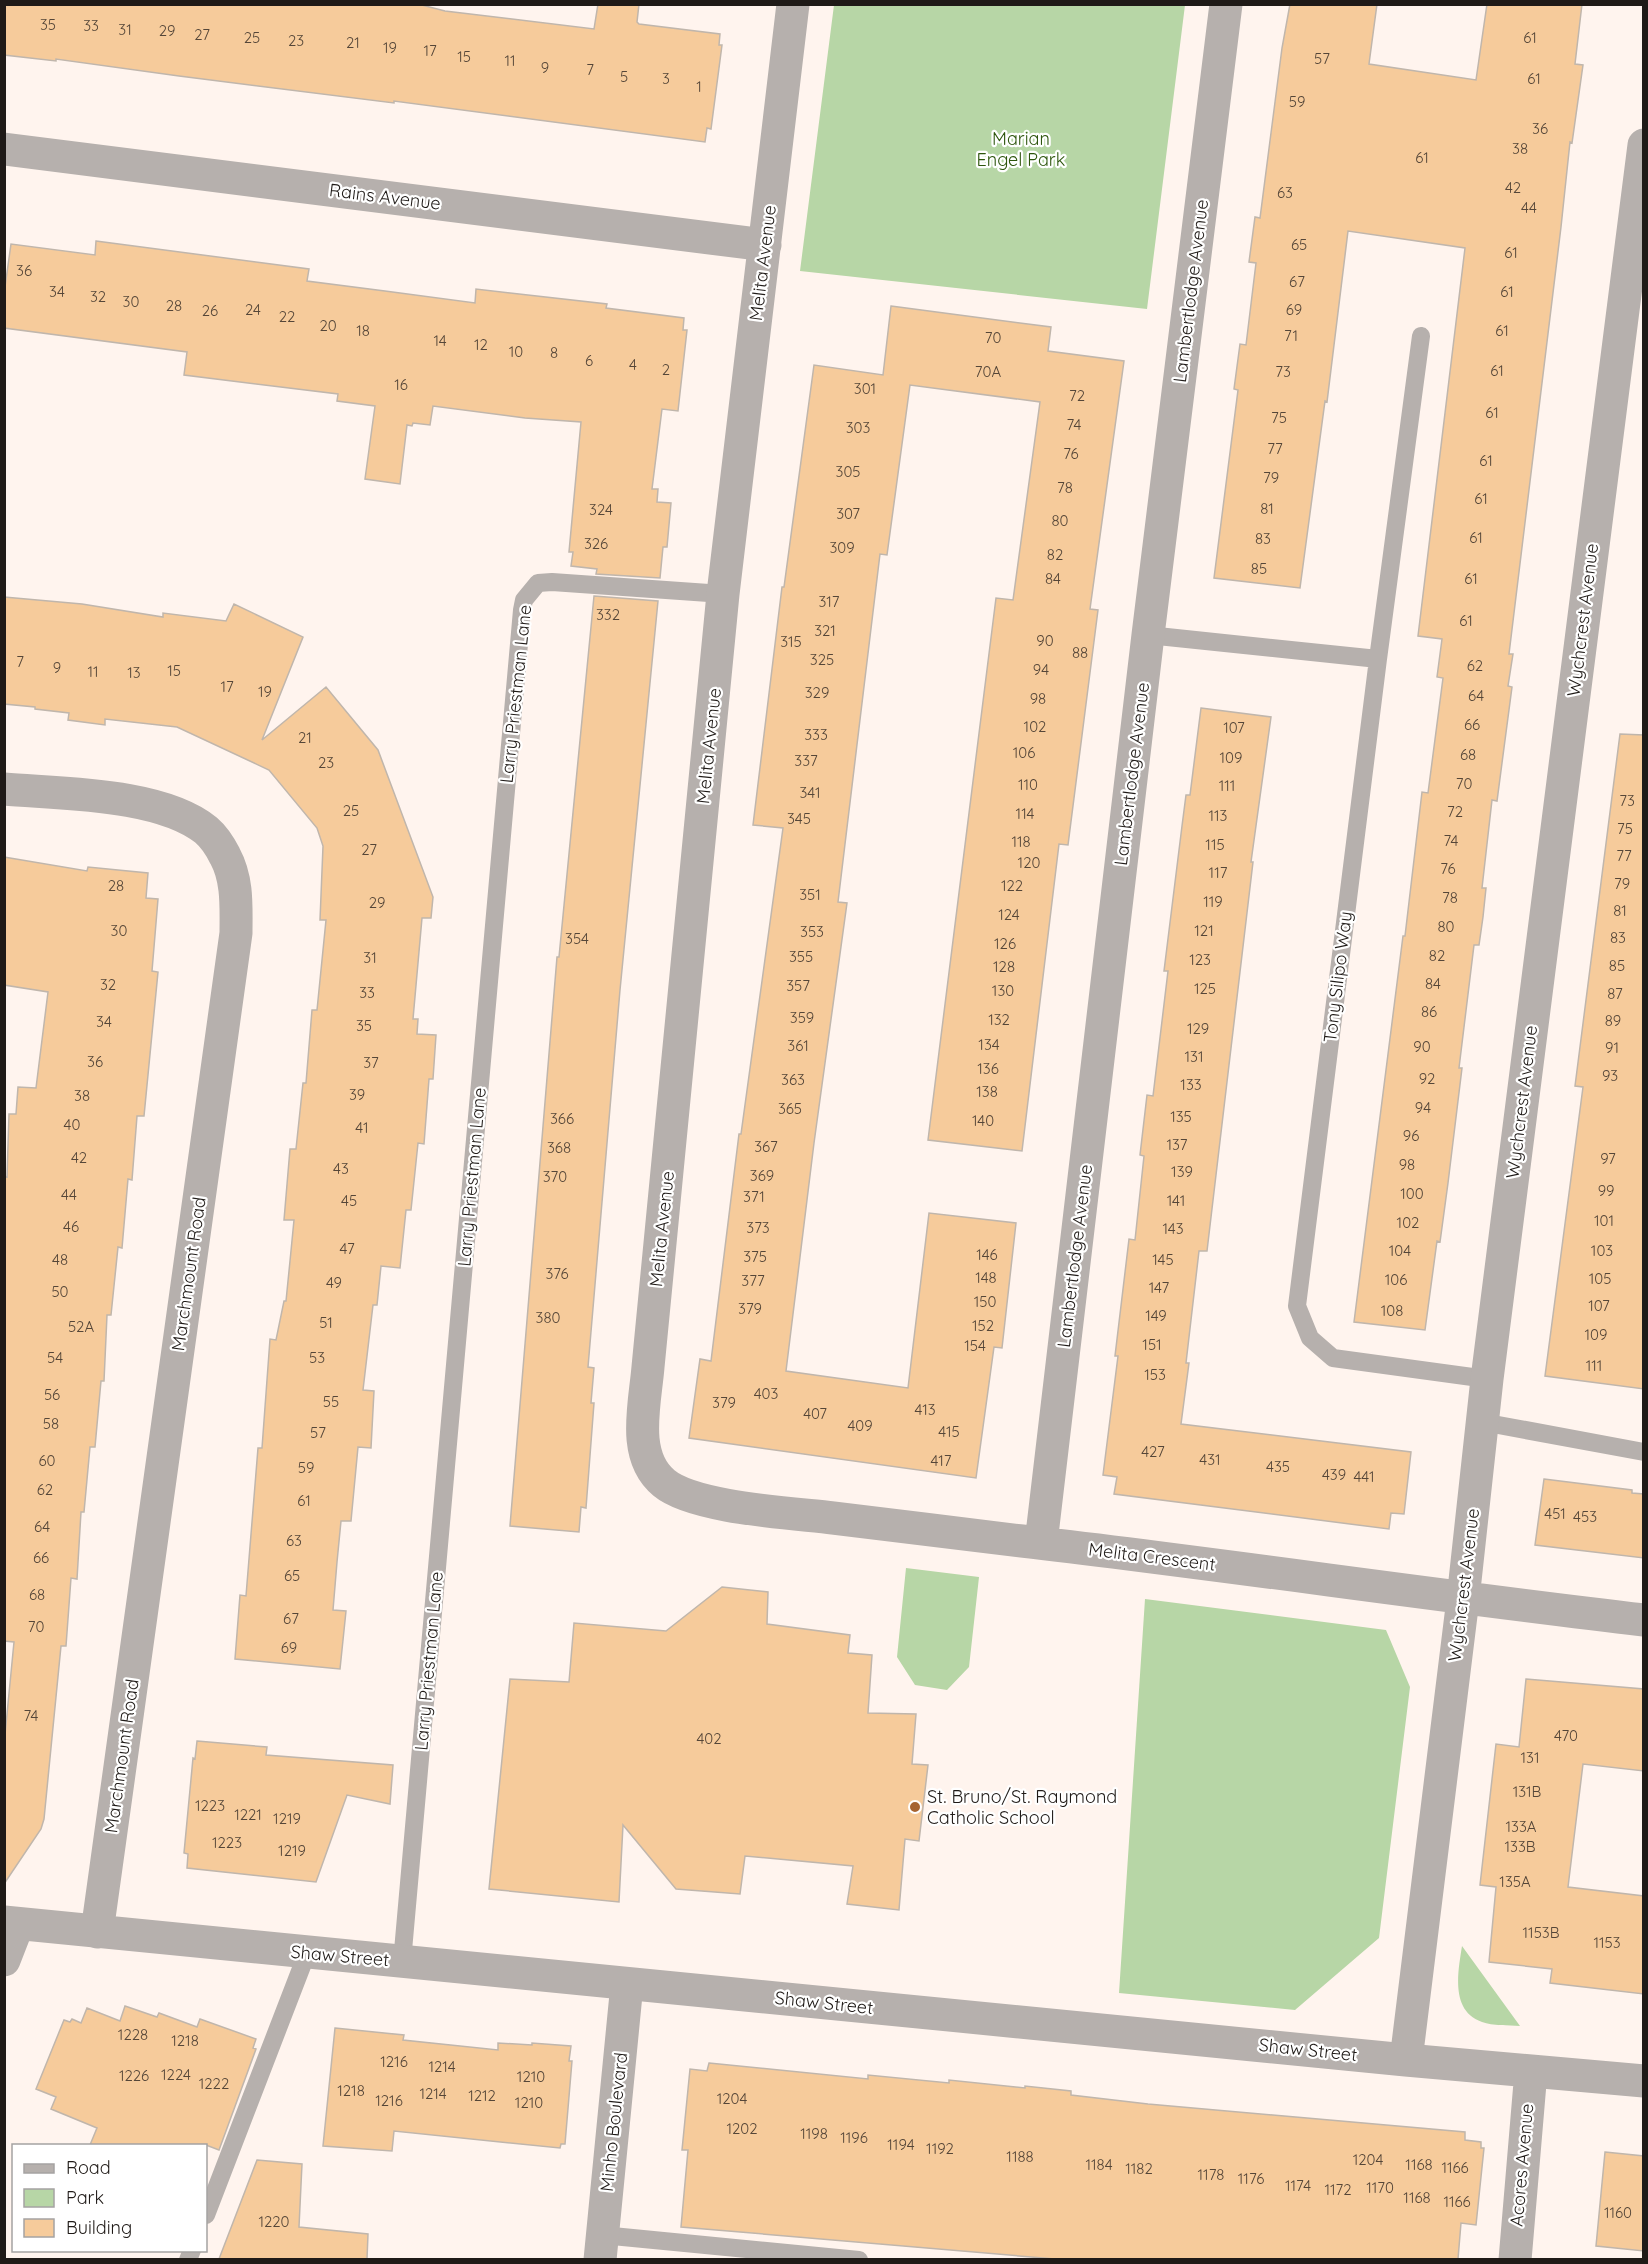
<svg xmlns="http://www.w3.org/2000/svg" width="1648" height="2264" font-family="Quicksand,sans-serif">
<rect width="100%" height="100%" fill="#fff4ee"/>
<!-- green -->
<path fill="#b7d6a6" d="M834 5H1185L1147 309 800 271Z
M906 1568 979 1577 969 1667 947 1690 915 1685 897 1657Z
M1145 1599 1386 1630 1410 1687 1379 1938 1295 2010 1119 1993Z
M1462 1946 1520 2026C1508 2025 1493 2026 1482 2022 1450 2011 1458 1972 1462 1946Z"/>
<!-- building -->
<path fill="#f6cb9b" stroke="#c0b6ac" stroke-width="1.5" d="M4 4H418L445 11 594 29 598 4H639L637 22 639 24 720 34 719 45H722L711 129 707 128 705 142 394 101V103L179 76 56 59V61L4 55Z
M1290 4H1377L1369 64 1476 80 1487 4H1582L1575 64 1583 65 1572 143 1570 142 1561 227 1509 654H1513L1508 686 1512 687 1497 801 1492 800 1482 888H1486L1483 917 1479 945H1474L1459 1068H1462L1448 1183 1440 1242 1437 1241 1425 1330 1354 1322 1403 936H1405L1422 792 1428 793 1443 678 1437 677 1442 639 1418 636 1465 248 1348 231 1327 402 1325 401 1300 588 1214 578 1238 390 1234 389 1240 344 1246 345 1256 263 1249 262 1255 217 1260 218 1282 48Z
M96 241 309 269 307 281 385 291 475 303 476 289 607 304 606 308 684 318 683 330H687L678 411 662 409 652 489H658L657 502 671 503 667 547H663L660 578 596 574 597 569 571 566 573 552H569L581 422 525 418 433 406 430 425 413 423 412 426 407 425 400 484 365 479 375 406 337 401 338 394 184 375 187 352 4 328V294L11 244 95 255Z
M891 306 1051 327 1048 351 1124 361 1090 609 1098 610 1068 845 1059 844 1022 1151 928 1140 996 598 1013 600 1040 402 910 385 887 555 880 554 838 902 847 903 814 1143 786 1371 908 1388 929 1213 1016 1223 1002 1348 994 1347 976 1478 689 1438 700 1359 711 1361 739 1134H741L783 828 753 825 782 587H784L814 365 883 375Z
M594 596 658 601 620 990 588 1367 594 1368 591 1403H594L586 1508 581 1507 579 1532 510 1526 557 957H559Z
M4 597 82 604 163 617V613L226 621 234 604 303 637 262 740 326 687 378 750 433 897 431 918H422L413 1019H418L417 1034 436 1035 433 1079H429L424 1144 418 1143 411 1210H406L400 1268 381 1266 377 1305H373L363 1390 374 1391 371 1448 358 1447 351 1521H341L337 1562 333 1610 346 1611 340 1669 235 1659 240 1595 246 1596 258 1448H262L270 1339 276 1340 284 1301H286L290 1261 294 1220H284L290 1149H296L303 1083H306L312 1010H317L326 920H320L323 846 317 828 269 770 177 727 105 719V725L68 720 69 713 35 709V707L4 704Z
M1201 708 1271 717 1251 862H1253L1207 1251H1199L1186 1363H1189L1181 1424 1411 1452 1404 1514 1391 1513 1389 1529 1114 1494 1117 1477 1103 1475 1118 1356H1115L1129 1239 1135 1240 1144 1156 1140 1155 1147 1095 1153 1096 1168 971H1164L1182 826 1186 795H1190Z
M1620 734 1644 735V1389L1545 1376 1583 1087 1575 1086Z
M4 857 87 871 88 867 148 873 146 898 158 899 152 971 158 972 144 1116H137L132 1180 128 1179 122 1248 118 1247 111 1315H107L104 1381H101L95 1447H90L84 1512H81L77 1579 71 1578 66 1646H61L44 1819 41 1829 4 1884V1745L14 1642 4 1641V1176L7 1177 9 1114H16L18 1087 36 1088 48 992 4 985Z
M1544 1479 1632 1490V1493L1644 1494V1558L1535 1545Z
M722 1587 768 1592 767 1624 850 1635 848 1653 872 1655 868 1713 916 1714 912 1764 928 1765 919 1841 905 1839 899 1910 847 1904 853 1866 745 1856 740 1894 676 1889 623 1825 619 1902 489 1889 510 1679 569 1682 574 1623 666 1631Z
M1526 1679 1644 1689V1771L1583 1764 1568 1887 1644 1896V1994L1550 1983 1552 1969 1489 1962 1496 1887 1480 1885 1496 1744 1519 1747Z
M197 1741 267 1747 266 1755 393 1765 390 1804 347 1795 316 1882 187 1868 188 1854 184 1853 193 1758 195 1759Z
M125 2006 157 2017 159 2013 197 2027 200 2019 256 2039 253 2048 256 2049 219 2150 206 2145H90L97 2128 51 2109 56 2097 36 2089 64 2020 70 2022 72 2019 81 2023 87 2008 120 2021Z
M335 2028 404 2035 403 2040 498 2050V2043L532 2045V2043L571 2046 569 2061H572L565 2144H561L560 2148 394 2131 392 2151 323 2146Z
M709 2063 868 2079V2075L949 2083V2080L1025 2088V2086L1071 2091V2095L1148 2104 1465 2132V2140L1481 2142V2148H1484L1476 2225 1461 2223 1458 2259H1055L681 2227 688 2150H682L690 2069 707 2071Z
M1605 2152 1644 2156V2251L1596 2246Z
M257 2160 302 2164 299 2227 368 2234 367 2259H219Z"/>
<g fill="none" stroke-linecap="round" stroke-linejoin="round">
<!-- lane -->
<path stroke="#b6b0ad" stroke-width="18" d="M1148 635 1378 659 1297 1306 1310 1338 1333 1358 1487 1379
M1378 659 1421 336
M1482 1422 1644 1452
M402 1962 522 610 524 600 538 583 552 582 723 594
M206 2215 307 1953
M602 2235 859 2260
M188 2260 192 2250"/>
<!-- street -->
<path stroke="#b6b0ad" stroke-width="33" d="M793 4 723 594 648 1367C645 1404 631 1456 664 1483 694 1508 792 1513 833 1518 896 1526 959 1533 1022 1541 1229 1565 1436 1596 1644 1620
M4 149 765 245
M4 789C62 794 160 793 206 830 213 836 221 848 225 856 238 880 236 907 236 933L97 1932
M1041 1543 1148 635 1226 4
M4 1922 1406 2060 1644 2081
M4 1960 18 1924
M1406 2060 1463 1599 1487 1379 1644 145
M600 2260 627 1984
M1515 2260 1531 2071"/>
</g>
<!-- markers -->
<circle fill="#a66330" stroke="#fff" stroke-width="2" cx="915" cy="1807" r="6"/>
<g text-anchor="middle" stroke-width="4.5" stroke-linejoin="round" paint-order="stroke">
<!-- number labels -->
<g font-size="15" fill="#554638">
<text x="48" y="30">35</text>
<text x="91" y="31">33</text>
<text x="125" y="35">31</text>
<text x="167" y="36">29</text>
<text x="202" y="40">27</text>
<text x="252" y="43">25</text>
<text x="1530" y="43">61</text>
<text x="296" y="46">23</text>
<text x="353" y="48">21</text>
<text x="390" y="53">19</text>
<text x="430" y="56">17</text>
<text x="464" y="62">15</text>
<text x="1322" y="64">57</text>
<text x="510" y="66">11</text>
<text x="545" y="73">9</text>
<text x="590" y="75">7</text>
<text x="624" y="82">5</text>
<text x="666" y="84">3</text>
<text x="1534" y="84">61</text>
<text x="699" y="92">1</text>
<text x="1297" y="107">59</text>
<text x="1540" y="134">36</text>
<text x="1520" y="154">38</text>
<text x="1422" y="163">61</text>
<text x="1513" y="193">42</text>
<text x="1285" y="198">63</text>
<text x="1529" y="213">44</text>
<text x="1299" y="250">65</text>
<text x="1511" y="258">61</text>
<text x="24" y="276">36</text>
<text x="1297" y="287">67</text>
<text x="57" y="297">34</text>
<text x="1507" y="297">61</text>
<text x="98" y="302">32</text>
<text x="131" y="307">30</text>
<text x="174" y="311">28</text>
<text x="253" y="315">24</text>
<text x="1294" y="315">69</text>
<text x="210" y="316">26</text>
<text x="287" y="322">22</text>
<text x="328" y="331">20</text>
<text x="363" y="336">18</text>
<text x="1502" y="336">61</text>
<text x="1291" y="341">71</text>
<text x="993" y="343">70</text>
<text x="440" y="346">14</text>
<text x="481" y="350">12</text>
<text x="516" y="357">10</text>
<text x="554" y="358">8</text>
<text x="589" y="366">6</text>
<text x="633" y="370">4</text>
<text x="666" y="375">2</text>
<text x="1497" y="376">61</text>
<text x="988" y="377">70A</text>
<text x="1283" y="377">73</text>
<text x="401" y="390">16</text>
<text x="865" y="394">301</text>
<text x="1077" y="401">72</text>
<text x="1492" y="418">61</text>
<text x="1279" y="423">75</text>
<text x="1074" y="430">74</text>
<text x="858" y="433">303</text>
<text x="1275" y="454">77</text>
<text x="1071" y="459">76</text>
<text x="1486" y="466">61</text>
<text x="848" y="477">305</text>
<text x="1271" y="483">79</text>
<text x="1065" y="493">78</text>
<text x="1481" y="504">61</text>
<text x="1267" y="514">81</text>
<text x="601" y="515">324</text>
<text x="848" y="519">307</text>
<text x="1060" y="526">80</text>
<text x="1476" y="543">61</text>
<text x="1263" y="544">83</text>
<text x="596" y="549">326</text>
<text x="842" y="553">309</text>
<text x="1055" y="560">82</text>
<text x="1259" y="574">85</text>
<text x="1053" y="584">84</text>
<text x="1471" y="584">61</text>
<text x="829" y="607">317</text>
<text x="608" y="620">332</text>
<text x="1466" y="626">61</text>
<text x="825" y="636">321</text>
<text x="1045" y="646">90</text>
<text x="791" y="647">315</text>
<text x="1080" y="658">88</text>
<text x="822" y="665">325</text>
<text x="20" y="667">7</text>
<text x="1475" y="671">62</text>
<text x="57" y="673">9</text>
<text x="1041" y="675">94</text>
<text x="174" y="676">15</text>
<text x="93" y="677">11</text>
<text x="134" y="678">13</text>
<text x="227" y="692">17</text>
<text x="265" y="697">19</text>
<text x="817" y="698">329</text>
<text x="1476" y="701">64</text>
<text x="1038" y="704">98</text>
<text x="1472" y="730">66</text>
<text x="1035" y="732">102</text>
<text x="1234" y="733">107</text>
<text x="816" y="740">333</text>
<text x="305" y="743">21</text>
<text x="1024" y="758">106</text>
<text x="1468" y="760">68</text>
<text x="1231" y="763">109</text>
<text x="806" y="766">337</text>
<text x="326" y="768">23</text>
<text x="1464" y="789">70</text>
<text x="1028" y="790">110</text>
<text x="1227" y="791">111</text>
<text x="810" y="798">341</text>
<text x="1627" y="806">73</text>
<text x="351" y="816">25</text>
<text x="1455" y="817">72</text>
<text x="1025" y="819">114</text>
<text x="1218" y="821">113</text>
<text x="799" y="824">345</text>
<text x="1625" y="834">75</text>
<text x="1451" y="846">74</text>
<text x="1021" y="847">118</text>
<text x="1215" y="850">115</text>
<text x="369" y="855">27</text>
<text x="1624" y="861">77</text>
<text x="1029" y="868">120</text>
<text x="1448" y="874">76</text>
<text x="1218" y="878">117</text>
<text x="1622" y="889">79</text>
<text x="116" y="891">28</text>
<text x="1012" y="891">122</text>
<text x="810" y="900">351</text>
<text x="1450" y="903">78</text>
<text x="1213" y="907">119</text>
<text x="377" y="908">29</text>
<text x="1620" y="916">81</text>
<text x="1009" y="920">124</text>
<text x="1446" y="932">80</text>
<text x="119" y="936">30</text>
<text x="1204" y="936">121</text>
<text x="812" y="937">353</text>
<text x="1618" y="943">83</text>
<text x="577" y="944">354</text>
<text x="1005" y="949">126</text>
<text x="1437" y="961">82</text>
<text x="801" y="962">355</text>
<text x="370" y="963">31</text>
<text x="1200" y="965">123</text>
<text x="1617" y="971">85</text>
<text x="1004" y="972">128</text>
<text x="1433" y="989">84</text>
<text x="108" y="990">32</text>
<text x="798" y="991">357</text>
<text x="1205" y="994">125</text>
<text x="1003" y="996">130</text>
<text x="367" y="998">33</text>
<text x="1615" y="999">87</text>
<text x="1429" y="1017">86</text>
<text x="802" y="1023">359</text>
<text x="999" y="1025">132</text>
<text x="1613" y="1026">89</text>
<text x="104" y="1027">34</text>
<text x="364" y="1031">35</text>
<text x="1198" y="1034">129</text>
<text x="989" y="1050">134</text>
<text x="798" y="1051">361</text>
<text x="1422" y="1052">90</text>
<text x="1612" y="1053">91</text>
<text x="1194" y="1062">131</text>
<text x="95" y="1067">36</text>
<text x="371" y="1068">37</text>
<text x="988" y="1074">136</text>
<text x="1610" y="1081">93</text>
<text x="1427" y="1084">92</text>
<text x="793" y="1085">363</text>
<text x="1191" y="1090">133</text>
<text x="987" y="1097">138</text>
<text x="357" y="1100">39</text>
<text x="82" y="1101">38</text>
<text x="1423" y="1113">94</text>
<text x="790" y="1114">365</text>
<text x="1181" y="1122">135</text>
<text x="562" y="1124">366</text>
<text x="983" y="1126">140</text>
<text x="72" y="1130">40</text>
<text x="362" y="1133">41</text>
<text x="1411" y="1141">96</text>
<text x="1177" y="1150">137</text>
<text x="766" y="1152">367</text>
<text x="559" y="1153">368</text>
<text x="79" y="1163">42</text>
<text x="1608" y="1164">97</text>
<text x="1407" y="1170">98</text>
<text x="341" y="1174">43</text>
<text x="1182" y="1177">139</text>
<text x="762" y="1181">369</text>
<text x="555" y="1182">370</text>
<text x="1606" y="1196">99</text>
<text x="1412" y="1199">100</text>
<text x="69" y="1200">44</text>
<text x="754" y="1202">371</text>
<text x="349" y="1206">45</text>
<text x="1176" y="1206">141</text>
<text x="1604" y="1226">101</text>
<text x="1408" y="1228">102</text>
<text x="71" y="1232">46</text>
<text x="758" y="1233">373</text>
<text x="1173" y="1234">143</text>
<text x="347" y="1254">47</text>
<text x="1400" y="1256">104</text>
<text x="1602" y="1256">103</text>
<text x="987" y="1260">146</text>
<text x="755" y="1262">375</text>
<text x="60" y="1265">48</text>
<text x="1163" y="1265">145</text>
<text x="557" y="1279">376</text>
<text x="986" y="1283">148</text>
<text x="1600" y="1284">105</text>
<text x="1396" y="1285">106</text>
<text x="753" y="1286">377</text>
<text x="334" y="1288">49</text>
<text x="1159" y="1293">147</text>
<text x="60" y="1297">50</text>
<text x="985" y="1307">150</text>
<text x="1599" y="1311">107</text>
<text x="750" y="1314">379</text>
<text x="1392" y="1316">108</text>
<text x="1156" y="1321">149</text>
<text x="548" y="1323">380</text>
<text x="326" y="1328">51</text>
<text x="983" y="1331">152</text>
<text x="81" y="1332">52A</text>
<text x="1596" y="1340">109</text>
<text x="1152" y="1350">151</text>
<text x="975" y="1351">154</text>
<text x="55" y="1363">54</text>
<text x="317" y="1363">53</text>
<text x="1594" y="1371">111</text>
<text x="1155" y="1380">153</text>
<text x="766" y="1399">403</text>
<text x="52" y="1400">56</text>
<text x="331" y="1407">55</text>
<text x="724" y="1408">379</text>
<text x="925" y="1415">413</text>
<text x="815" y="1419">407</text>
<text x="51" y="1429">58</text>
<text x="860" y="1431">409</text>
<text x="949" y="1437">415</text>
<text x="318" y="1438">57</text>
<text x="1153" y="1457">427</text>
<text x="1210" y="1465">431</text>
<text x="47" y="1466">60</text>
<text x="941" y="1466">417</text>
<text x="1278" y="1472">435</text>
<text x="306" y="1473">59</text>
<text x="1334" y="1480">439</text>
<text x="1364" y="1482">441</text>
<text x="45" y="1495">62</text>
<text x="304" y="1506">61</text>
<text x="1555" y="1519">451</text>
<text x="1585" y="1522">453</text>
<text x="42" y="1532">64</text>
<text x="294" y="1546">63</text>
<text x="41" y="1563">66</text>
<text x="292" y="1581">65</text>
<text x="37" y="1600">68</text>
<text x="291" y="1624">67</text>
<text x="36" y="1632">70</text>
<text x="289" y="1653">69</text>
<text x="31" y="1721">74</text>
<text x="1566" y="1741">470</text>
<text x="709" y="1744">402</text>
<text x="1530" y="1763">131</text>
<text x="1527" y="1797">131B</text>
<text x="210" y="1811">1223</text>
<text x="248" y="1820">1221</text>
<text x="287" y="1824">1219</text>
<text x="1521" y="1832">133A</text>
<text x="227" y="1848">1223</text>
<text x="1520" y="1852">133B</text>
<text x="292" y="1856">1219</text>
<text x="1515" y="1887">135A</text>
<text x="1541" y="1938">1153B</text>
<text x="1607" y="1948">1153</text>
<text x="133" y="2040">1228</text>
<text x="185" y="2046">1218</text>
<text x="394" y="2067">1216</text>
<text x="442" y="2072">1214</text>
<text x="176" y="2080">1224</text>
<text x="134" y="2081">1226</text>
<text x="531" y="2082">1210</text>
<text x="214" y="2089">1222</text>
<text x="351" y="2096">1218</text>
<text x="433" y="2099">1214</text>
<text x="482" y="2101">1212</text>
<text x="732" y="2104">1204</text>
<text x="389" y="2106">1216</text>
<text x="529" y="2108">1210</text>
<text x="742" y="2134">1202</text>
<text x="814" y="2139">1198</text>
<text x="854" y="2143">1196</text>
<text x="901" y="2150">1194</text>
<text x="940" y="2154">1192</text>
<text x="1020" y="2162">1188</text>
<text x="1368" y="2165">1204</text>
<text x="1099" y="2170">1184</text>
<text x="1419" y="2170">1168</text>
<text x="1455" y="2173">1166</text>
<text x="1139" y="2174">1182</text>
<text x="1211" y="2180">1178</text>
<text x="1251" y="2184">1176</text>
<text x="1298" y="2191">1174</text>
<text x="1380" y="2193">1170</text>
<text x="1338" y="2195">1172</text>
<text x="1417" y="2203">1168</text>
<text x="1457" y="2207">1166</text>
<text x="1618" y="2218">1160</text>
<text x="274" y="2227">1220</text>
</g>
<!-- park labels -->
<g font-size="18" fill="#2d550c" stroke="#fff">
<text x="1021" y="145">Marian<tspan x="1021" dy="21">Engel Park</tspan></text>
</g>
<!-- street labels -->
<g font-size="18" fill="#1f1a17" stroke="#fff">
<text transform="translate(385 197) rotate(7)" y="6">Rains Avenue</text>
<text transform="translate(763 263) rotate(-83)" y="6">Melita Avenue</text>
<text transform="translate(1191 291) rotate(-83)" y="6">Lambertlodge Avenue</text>
<text transform="translate(1583 620) rotate(-83)" y="6">Wychcrest Avenue</text>
<text transform="translate(516 694) rotate(-84)" y="6">Larry Priestman Lane</text>
<text transform="translate(709 746) rotate(-84)" y="6">Melita Avenue</text>
<text transform="translate(1132 774) rotate(-83)" y="6">Lambertlodge Avenue</text>
<text transform="translate(1338 977) rotate(-83)" y="6">Tony Silipo Way</text>
<text transform="translate(1522 1102) rotate(-83)" y="6">Wychcrest Avenue</text>
<text transform="translate(472 1177) rotate(-85)" y="6">Larry Priestman Lane</text>
<text transform="translate(662 1229) rotate(-84)" y="6">Melita Avenue</text>
<text transform="translate(1075 1256) rotate(-83)" y="6">Lambertlodge Avenue</text>
<text transform="translate(189 1274) rotate(-82)" y="6">Marchmount Road</text>
<text transform="translate(1152 1557) rotate(7)" y="6">Melita Crescent</text>
<text transform="translate(1464 1585) rotate(-83)" y="6">Wychcrest Avenue</text>
<text transform="translate(429 1661) rotate(-85)" y="6">Larry Priestman Lane</text>
<text transform="translate(122 1756) rotate(-82)" y="6">Marchmount Road</text>
<text transform="translate(340 1956) rotate(5)" y="6">Shaw Street</text>
<text transform="translate(824 2003) rotate(6)" y="6">Shaw Street</text>
<text transform="translate(1308 2050) rotate(6)" y="6">Shaw Street</text>
<text transform="translate(614 2122) rotate(-84)" y="6">Minho Boulevard</text>
<text transform="translate(1522 2165) rotate(-85)" y="6">Acores Avenue</text>
</g>
<!-- poi labels -->
<g font-size="18" fill="#1f1a17" stroke="#fff" text-anchor="start">
<text x="927" y="1803">St. Bruno/St. Raymond<tspan x="927" dy="21">Catholic School</tspan></text>
</g>
</g>
<!-- border -->
<rect width="1648" height="2264" fill="none" stroke="#1f1a17" stroke-width="12"/>
<!-- legend -->
<rect x="12" y="2144" width="195" height="108" fill="#ffffff" stroke="#a5a3a2" stroke-width="1.5"/>
<rect x="24" y="2164" width="30" height="9" fill="#b6b0ad" stroke="#a5a3a2" stroke-width="1.5"/>
<text x="66" y="2174" font-size="18" fill="#1f1a17">Road</text>
<rect x="24" y="2189" width="30" height="18" fill="#b7d6a6" stroke="#a5a3a2" stroke-width="1.5"/>
<text x="66" y="2204" font-size="18" fill="#1f1a17">Park</text>
<rect x="24" y="2219" width="30" height="18" fill="#f6cb9b" stroke="#a5a3a2" stroke-width="1.5"/>
<text x="66" y="2234" font-size="18" fill="#1f1a17">Building</text>
</svg>
